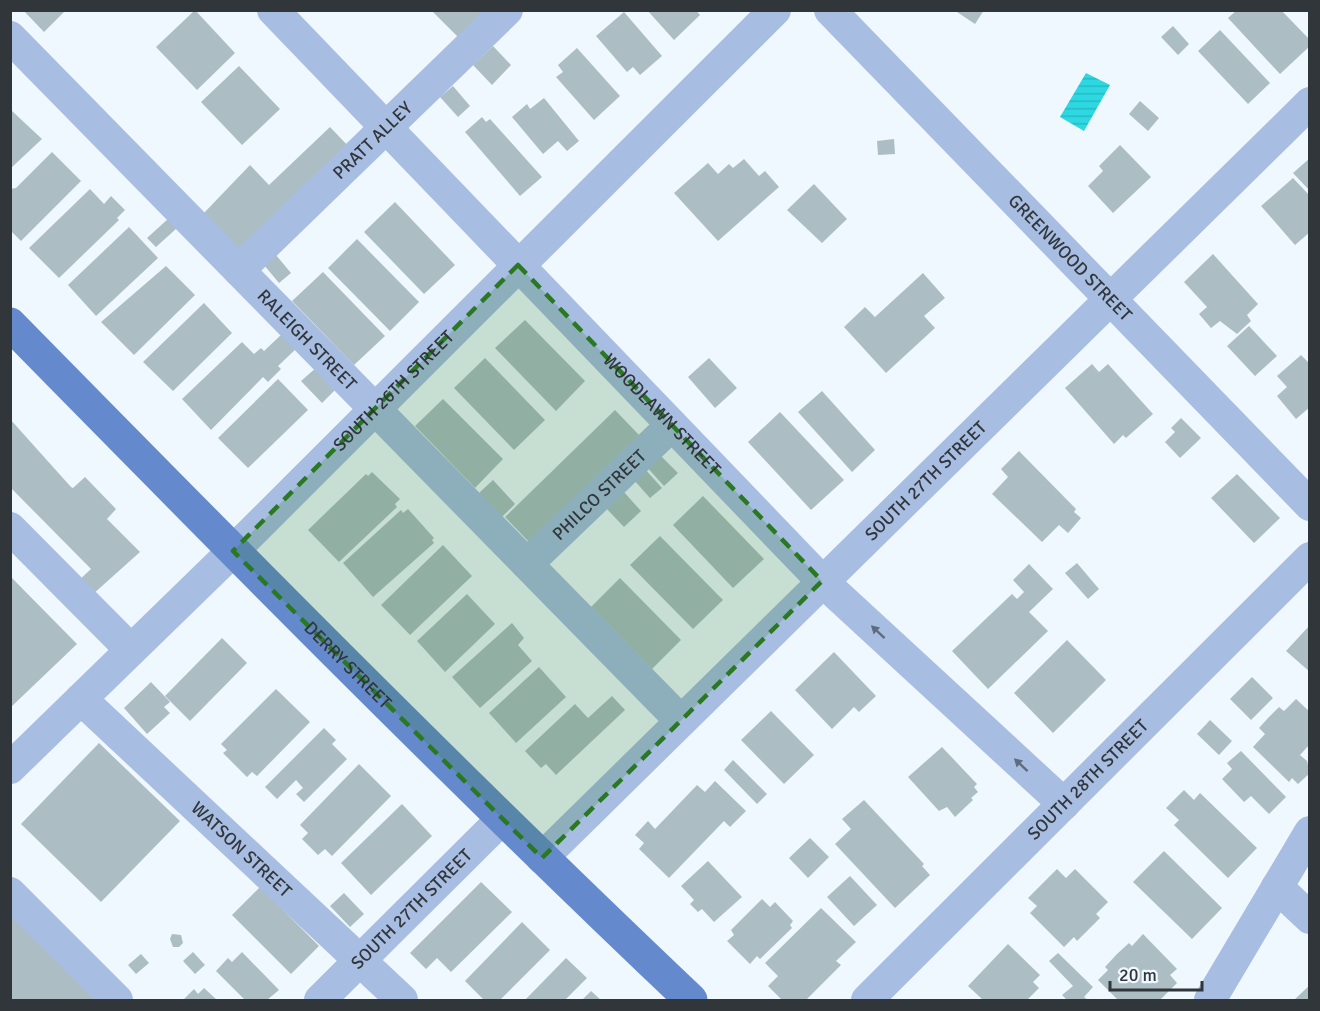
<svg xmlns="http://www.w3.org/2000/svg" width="1320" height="1011" font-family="Signika,sans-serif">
<defs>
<pattern id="water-rules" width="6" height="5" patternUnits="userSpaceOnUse" patternTransform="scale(1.5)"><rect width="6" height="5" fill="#2dd8e2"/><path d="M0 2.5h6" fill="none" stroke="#28bac3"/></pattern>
</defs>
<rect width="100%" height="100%" fill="#eff8ff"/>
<!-- water -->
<path fill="url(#water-rules)" d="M1086 73 1110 85 1084 131 1060 117Z"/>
<!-- building -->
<path fill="#acbec4" d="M23 10H66L44 32Z
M195 10 235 53 197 90 156 47Z
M431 10H485L458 37Z
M647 10H696L700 15 674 40Z
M954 10H984L975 24Z
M1237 10H1281L1310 40V46L1280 74 1228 18Z
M624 12 662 56 640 75 633 67 627 72 596 36Z
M1173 26 1189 44 1178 55 1161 37Z
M1220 30 1270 83 1248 104 1198 51Z
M493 46 511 65 492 85 473 65Z
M577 48 620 96 594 120 556 77 563 72 558 65Z
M239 66 280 109 242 145 201 102Z
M453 86 470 106 458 117 440 97Z
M544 98 579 141 567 151 558 141 543 154 512 117 527 104 530 109Z
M1140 101 1159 118 1148 131 1129 114Z
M12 111 42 139 10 169V112Z
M482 117 486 122 490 119 542 177 520 196 465 132Z
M330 127 351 149 240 252 203 214 250 165 269 185Z
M894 139 895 154 878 155 877 141Z
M1120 145 1151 177 1113 213 1088 186 1103 171 1099 166Z
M52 152 81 181 21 241 10 230V189L16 188Z
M1310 158V191L1293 173Z
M744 159 759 176 765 171 779 187 718 241 674 193 708 163 718 174 729 164 733 168Z
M1293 178 1310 196V232L1295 245 1261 206Z
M814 184 847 219 822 243 787 210Z
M90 189 104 204 111 196 125 210 117 218 119 220 59 278 29 248Z
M395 202 455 265 424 294 364 232Z
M169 218 177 228 156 247 147 238Z
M129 227 158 258 96 316 68 285Z
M357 239 419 302 390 331 328 268Z
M1213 254 1258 304 1247 315 1251 321 1237 334 1220 321 1211 328 1199 314 1207 307 1184 282Z
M276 255 291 273 279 283 264 265Z
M166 266 195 295 134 355 101 322Z
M323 272 385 336 354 365 292 301Z
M923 273 945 298 924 316 935 328 886 373 844 327 865 307 875 317Z
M204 303 232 333 173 391 143 362Z
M525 320 585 381 556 411 495 348Z
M1249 326 1277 356 1255 376 1227 346Z
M283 333 297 348 278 366 281 369 268 382 263 377 211 430 182 399 242 342 254 354 261 348 264 351Z
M1301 355 1310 364V407L1296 419 1277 396 1287 387 1277 376Z
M485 358 545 420 514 450 454 388Z
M709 358 737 388 715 408 688 377Z
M1092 364 1099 372 1108 364 1153 414 1126 438 1123 435 1114 444 1065 388Z
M317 367 337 388 322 403 301 381Z
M278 379 308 410 248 468 218 438Z
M822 391 875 450 852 472 798 412Z
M443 399 503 459 475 488 415 426Z
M615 410 639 435 529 542 505 517Z
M780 412 844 480 811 510 748 442Z
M1181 418 1201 438 1180 458 1165 442 1175 432 1171 428Z
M10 419 71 487 73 488 85 477 116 509 107 519 140 552 92 595 78 581 91 569 10 487Z
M1019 451 1076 509 1074 512 1081 518 1068 533 1059 525 1042 542 992 494 1008 477 1001 469Z
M658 453 678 473 664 486 645 465Z
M644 468 662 488 650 498 633 479Z
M372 472 400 499 395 504 397 507 339 562 308 530 366 474 368 476Z
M1237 474 1280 518 1254 543 1211 498Z
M493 480 515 504 502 517 479 493Z
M623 491 641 511 624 527 605 507Z
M703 496 764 559 733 588 673 525Z
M408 509 434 538 432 540 434 543 373 597 343 563 401 510 403 513Z
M660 536 723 600 693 629 630 565Z
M443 545 472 576 410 635 381 605Z
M1077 563 1099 589 1088 599 1065 573Z
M1029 564 1053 589 1029 612 1048 631 988 689 952 651 1012 594 1017 599 1024 592 1013 580Z
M10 576 77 644 10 708Z
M620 578 681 640 652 669 591 607Z
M467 594 495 624 445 672 417 641Z
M512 623 524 638 518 645 532 661 480 708 452 677Z
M1310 625V672L1286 651Z
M222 638 247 663 190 721 165 696Z
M1067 640 1106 680 1053 733 1014 693Z
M834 652 876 696 859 712 854 707 832 729 795 690Z
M539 667 566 697 516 743 489 713Z
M1252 677 1273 698 1251 720 1230 699Z
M151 682 170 702 164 707 170 713 147 734 124 708Z
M276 689 310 722 257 776 252 772 247 777 223 753 227 750 221 744Z
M612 696 625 710 556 775 546 764 541 768 525 751 575 704 588 718Z
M1296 699 1310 712V744L1300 755 1307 761 1310 773 1298 784 1292 778 1289 782 1253 747 1265 734 1259 728 1269 717 1279 707 1284 711Z
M771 711 814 755 784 784 741 740Z
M1210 720 1232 741 1219 755 1197 734Z
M324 728 336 740 332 744 347 759 304 802 296 794 303 788 296 780 277 799 265 787Z
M99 743 180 821 101 902 21 824Z
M942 747 977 784 974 787 978 792 971 798 973 800 955 817 947 807 939 811 908 777Z
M1241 751 1286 797 1269 814 1251 796 1244 802 1222 779 1232 769 1227 763Z
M733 760 767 794 757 804 724 770Z
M359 764 391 796 332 856 325 849 318 855 302 839 308 833 300 825Z
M715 781 746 811 730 827 724 821 669 878 639 849 644 843 635 835 648 821 655 829 697 785 705 792Z
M1184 790 1194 800 1200 793 1257 848 1228 878 1174 825 1179 820 1166 808Z
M864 800 924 864 922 866 930 875 895 908 835 844 851 829 842 819Z
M402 804 432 836 371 895 341 863Z
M810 838 829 857 808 878 789 858Z
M1164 851 1222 908 1192 939 1133 882Z
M708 861 742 897 714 922 702 909 698 912 690 904 694 900 681 886Z
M1057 869 1066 878 1075 869 1108 902 1096 914 1100 918 1077 941 1074 937 1064 947 1030 913 1037 906 1028 898Z
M850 876 877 905 854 926 827 897Z
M481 882 512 912 451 972 437 958 426 969 410 953Z
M260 887 319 946 291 974 232 915Z
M344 893 364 914 350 927 330 906Z
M762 899 770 907 775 902 793 921 790 925 792 928 760 959 757 956 750 964 727 941 734 935 731 930Z
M821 908 856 942 836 961 841 965 806 1000H782L768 986 778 976 765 963Z
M10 913 95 1000H10Z
M522 922 550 950 500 1000H484L465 981Z
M172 934 181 935 183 943 179 947H173L170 939Z
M1143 934 1177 969 1170 975 1177 983 1160 1000H1118L1098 980 1108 970 1105 967 1117 954 1129 943 1132 946Z
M1008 944 1040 975 1033 982 1039 988 1027 1000H983L968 986Z
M193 952 205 965 195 974 183 961Z
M242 952 279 990 267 1000H245L216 971 228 958 232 962Z
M1058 953 1093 987 1084 997 1088 1000H1067L1062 995 1073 986 1049 961Z
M141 954 149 963 136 974 128 965Z
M566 958 587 978 565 1000H525Z
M1310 985V1000H1294Z
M204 988 217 1000H183L194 989 198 994Z
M591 991 601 1000H582Z"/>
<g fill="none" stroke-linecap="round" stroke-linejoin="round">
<!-- minor -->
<g stroke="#a7bde2" stroke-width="32">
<path id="s1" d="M273 10 822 581 1064 804"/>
<path id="s2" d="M830 10 1310 505"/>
<path id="s3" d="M10 37 680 720"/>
<path id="s4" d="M239 270 507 10"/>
<path d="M10 528 131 650"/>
<path id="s5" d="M527 564 672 425"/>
<path id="s6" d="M81 699 402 1000"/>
<path id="s7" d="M10 768 233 551 775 10"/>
<path id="s8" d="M542 858 1310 103"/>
<path d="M1277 887 1310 918"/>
<path d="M10 893 117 1000"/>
<path id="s9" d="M320 1000 502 819"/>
<path id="s10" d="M867 1000 1310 558"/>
<path d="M1210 1000 1310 832"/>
</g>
<!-- major -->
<path stroke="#648acd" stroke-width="33" id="s11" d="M10 324C234 552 459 780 691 1000"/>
</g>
<!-- one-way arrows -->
<defs><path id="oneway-solid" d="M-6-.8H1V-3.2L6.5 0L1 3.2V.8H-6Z" transform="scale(1.5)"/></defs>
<g fill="#606c7e">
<use href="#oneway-solid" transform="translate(878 632) rotate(-137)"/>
<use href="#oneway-solid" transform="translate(1021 765) rotate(-137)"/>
</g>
<!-- marked area -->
<path fill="#2a7821" fill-opacity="0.2" stroke="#2a7821" stroke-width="4.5" stroke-dasharray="12 8" stroke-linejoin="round" d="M518 265 822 581 542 858 233 551Z"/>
<g text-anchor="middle" stroke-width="4.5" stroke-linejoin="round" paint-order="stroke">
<!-- street labels -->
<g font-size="18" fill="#31363b" stroke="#eff8ff">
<text dy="6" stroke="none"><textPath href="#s4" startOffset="186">PRATT ALLEY</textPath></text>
<text dy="6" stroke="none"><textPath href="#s2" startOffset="345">GREENWOOD STREET</textPath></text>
<text dy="6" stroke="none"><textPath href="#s3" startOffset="424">RALEIGH STREET</textPath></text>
<text dy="6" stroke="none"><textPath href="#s7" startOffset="538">SOUTH 26TH STREET</textPath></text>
<text dy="6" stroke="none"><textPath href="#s1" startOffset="561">WOODLAWN STREET</textPath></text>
<text dy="6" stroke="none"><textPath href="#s8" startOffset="538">SOUTH 27TH STREET</textPath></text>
<text dy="6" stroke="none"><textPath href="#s5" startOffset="100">PHILCO STREET</textPath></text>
<text dy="6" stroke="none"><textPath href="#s11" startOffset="480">DERRY STREET</textPath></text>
<text dy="6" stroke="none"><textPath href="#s10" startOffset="312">SOUTH 28TH STREET</textPath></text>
<text dy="6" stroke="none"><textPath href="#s6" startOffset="220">WATSON STREET</textPath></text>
<text dy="6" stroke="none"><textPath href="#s9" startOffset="129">SOUTH 27TH STREET</textPath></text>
</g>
</g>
<!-- border -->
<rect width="1320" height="1011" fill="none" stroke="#31363b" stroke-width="24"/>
<!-- scale -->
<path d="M1110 981v9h92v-9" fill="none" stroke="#31363b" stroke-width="3"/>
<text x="1119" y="981" font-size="18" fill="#31363b" stroke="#eff8ff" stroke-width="4.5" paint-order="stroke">20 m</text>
</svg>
